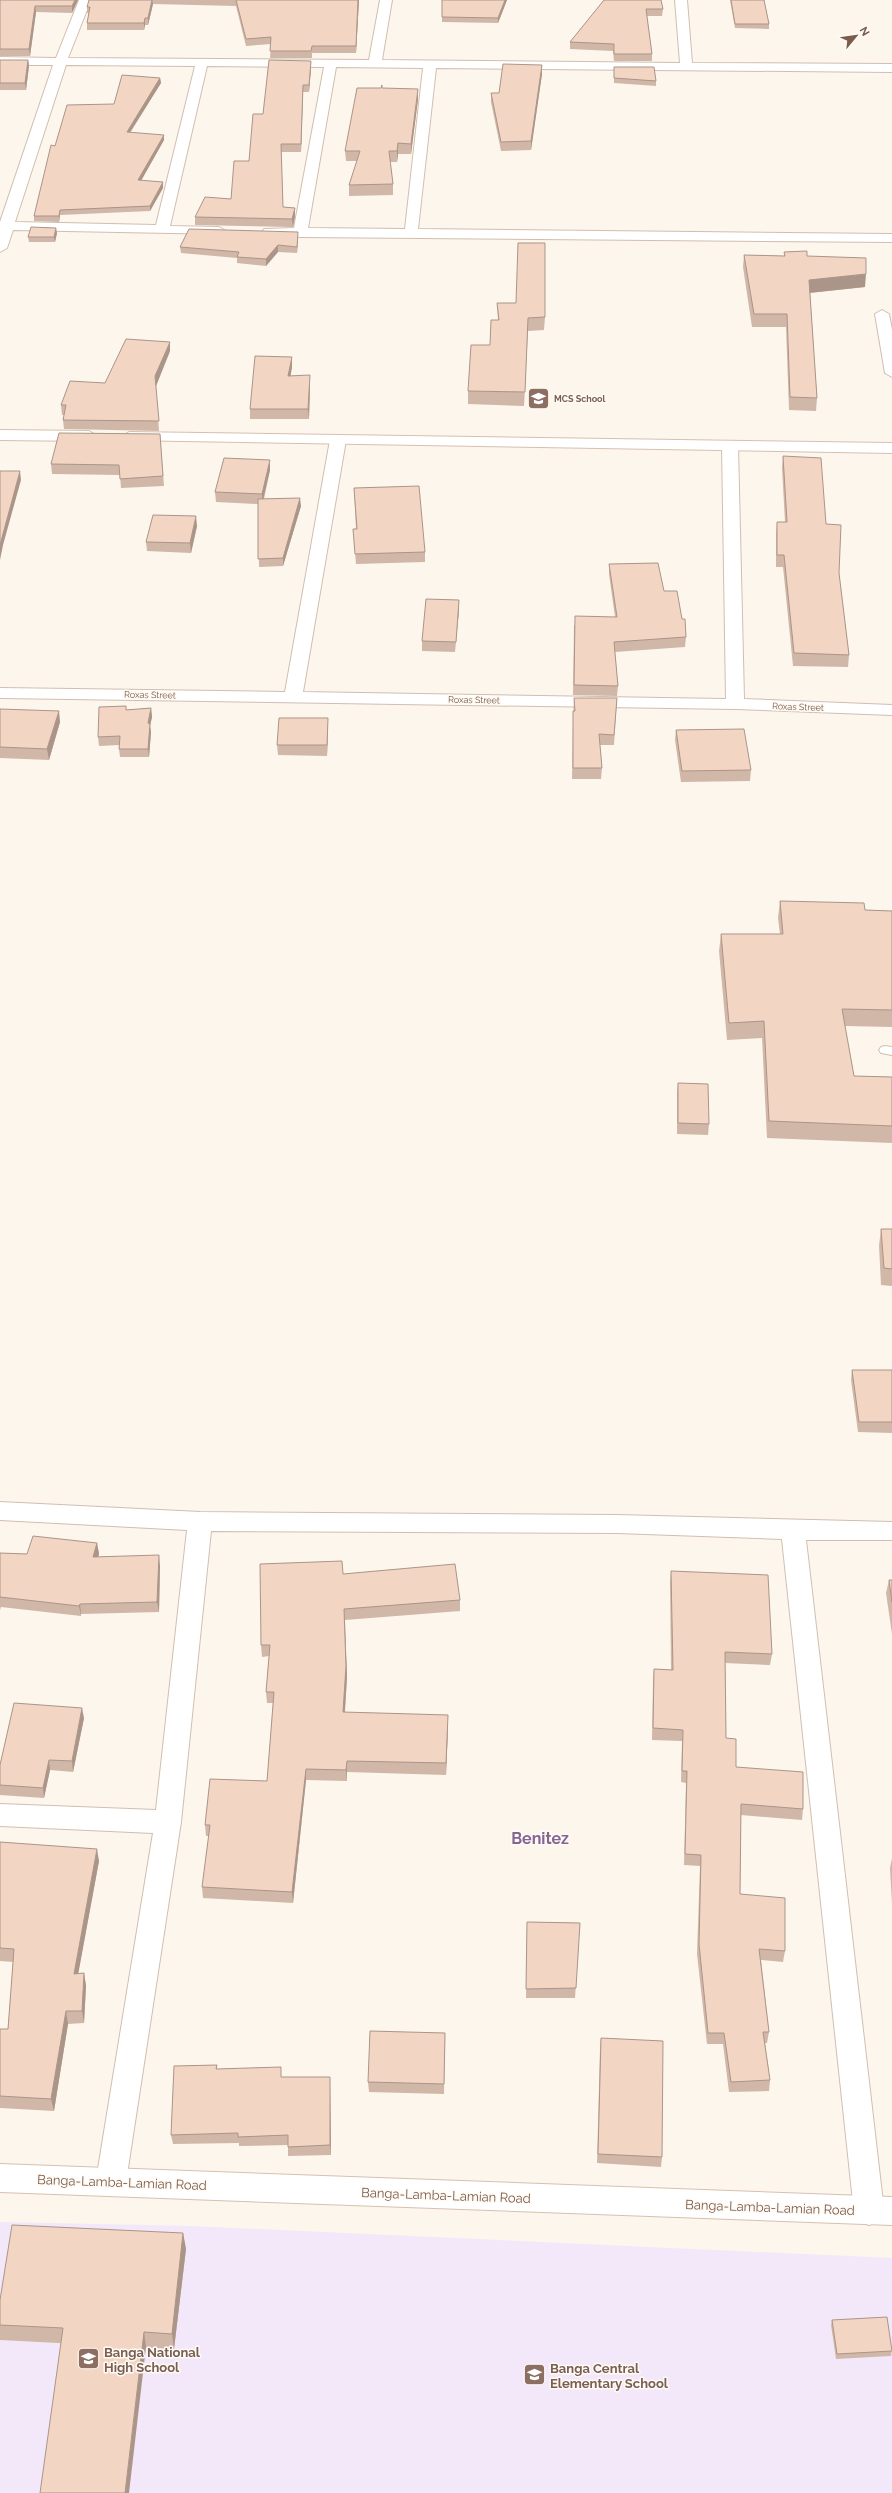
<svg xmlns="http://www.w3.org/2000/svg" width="892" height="2493" font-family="Raleway,sans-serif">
<rect width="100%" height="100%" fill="#fdf6ec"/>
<!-- education -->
<path fill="#f3e8fa" d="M0 2222 193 2226 892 2258V2493H0Z"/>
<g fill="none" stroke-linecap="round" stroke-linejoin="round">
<defs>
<path id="service" d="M885 1046 892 1047V1055L881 1053 879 1050 881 1047Z"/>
<path id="minor" d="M79 0H91L68 58 369 60 380 0H392L382 60 680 63 675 0H687L692 63 892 64V72L436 68 418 229 892 234V242L300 237 264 235 262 232 264 229 294 228 324 67 207 66 170 226 219 227 226 231 224 234 13 230 7 248 0 252V222L53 65H0V57L56 58ZM66 65 195 66 156 225 15 222ZM336 67 423 68 405 229 308 228Z
M882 310 889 314 892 330V377L885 373 875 314Z
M338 435 346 440 303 692 726 699 722 446 730 441 738 446 744 699 892 705V715L735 709 0 698V688L285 692 330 440Z
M0 1502 200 1512 617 1515 892 1522V1540H806L884 2211 880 2221 869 2225 858 2221 854 2211 782 1539 617 1533 211 1531 181 1822 126 2181 121 2191 111 2195 101 2191 96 2181 153 1833 0 1826V1804L156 1810 187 1530 0 1520Z"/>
<path id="secondary" d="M0 430 89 431 97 436 89 441 0 440Z
M129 432 892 443V453L124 440 121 437Z
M0 2164 892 2197V2225L0 2192Z"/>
</defs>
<!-- service casing -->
<use href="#service" stroke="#d1beb0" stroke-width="2"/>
<!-- minor casing -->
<use href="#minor" stroke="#d1beb0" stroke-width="2"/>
<!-- secondary casing -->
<use href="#secondary" stroke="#d6c0b0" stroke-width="2"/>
<!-- service -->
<use href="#service" fill="#fff" fill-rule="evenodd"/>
<!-- minor -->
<use href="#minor" fill="#fff" fill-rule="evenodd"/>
<!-- secondary -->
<use href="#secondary" fill="#fff" fill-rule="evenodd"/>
</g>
<!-- wall -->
<path fill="#d1b7a8" d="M0 0H78L72 13 36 12 30 56H0Z
M89 0H359L356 53H312V58H270L271 44 246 46 236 6 153 4 148 25H145L144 30H87V23L89 13H87V7Z
M442 0H507L498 23 442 22Z
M604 0 663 9 662 16H647L652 54V61H614L613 51 570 49V42Z
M730 0H764L769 24V29L735 28Z
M0 60H28L29 66 26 90H0Z
M311 61V68L309 92H303L301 152H281L283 207 295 208V216L293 227 195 225V217L231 199 249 161 263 114Z
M614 67 656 81V86L614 83Z
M542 74 531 150 501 151 491 102V93H499Z
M160 78 161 83 130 133 164 140 141 181 163 182V188L150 211 60 215 59 222 34 221V216L55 146 114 104Z
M382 88 418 99 411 154H398L397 162H390L393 184V195L349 196V185L357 161H346L345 151Z
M57 233 55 242H29L28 237Z
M298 238 297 253 278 252 266 266 237 263V258L181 253 180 247Z
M784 252 807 256 865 287 810 293 817 398 816 411 789 410 786 327H752L743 267 744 255 784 256Z
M497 303 545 317 544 330 528 331 524 406 468 404V391L490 345 498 320Z
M170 351 156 386 159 431 64 429 63 420 64 415H62L61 405Z
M292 367 290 376 310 385 309 419H250V409Z
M160 434 164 486 121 488 120 475 52 474 51 464Z
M783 456 826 524 839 573 849 655 848 667 793 666 783 567H776V534L777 522H785L782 468Z
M270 460V470L264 499 301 506 283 566 259 567 258 504 216 502 215 492Z
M354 488 425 552V562L356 564 353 529H356Z
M197 526 191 553 147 551 146 542Z
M609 564 664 591 686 637 685 647 615 652 618 686 617 696 573 695 574 625 615 617 609 574Z
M459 600V610L455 652 422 651V641Z
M574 698H617L614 745H600L602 768 601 779H572L573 721Z
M126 706V710L151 708 152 717 150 726 151 732 149 757H120L119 749V745L99 746 98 737Z
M0 709 60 722 49 760 0 758Z
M328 728 327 756 278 755 277 745Z
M676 730 751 770 750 781 681 782 675 740Z
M780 901 865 910 892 911V1027L845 1026 854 1076 892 1077V1143L767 1138 762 1038 727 1040 719 951 721 934H780L778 918Z
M678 1083 709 1124 708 1135 677 1134V1093Z
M881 1229H892V1286L881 1285 879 1246Z
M852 1370H892V1433L858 1432 851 1380Z
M97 1543 99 1554 98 1557 160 1566 159 1612 81 1614V1616L1 1607 0 1610V1553L27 1554Z
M671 1571 772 1654 770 1665 725 1663 726 1738 736 1767 803 1809 802 1820 741 1815 740 1894 785 1951 783 1962 761 1960 769 2032 767 2043H765L770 2080 769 2091 729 2092 723 2044H707L697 1954 700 1866 684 1865 686 1783 681 1782 682 1741 652 1740 653 1680 654 1669 671 1670 670 1582Z
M343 1574 460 1600V1611L345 1620 347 1677 345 1712 448 1727 446 1775 347 1772V1781L306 1780 293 1903 203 1898 202 1887 209 1836H206L205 1825 267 1781 273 1703H267L266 1692 269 1656 262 1657 261 1645Z
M889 1580H892V1634L886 1593Z
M84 1718 73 1772 50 1770 44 1798 0 1795V1765Z
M0 1842 99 1861 78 1973H84L86 1986 84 2023 68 2024 54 2111 0 2108V2029H8L13 1962 0 1961Z
M892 1858V1904L890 1868Z
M527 1922 580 1923 575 1998H526Z
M445 2033 444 2094 369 2092 368 2082Z
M601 2038 662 2157 661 2167 597 2163 600 2048Z
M217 2065V2069L282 2077H330L331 2155 288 2156V2145L239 2146V2143L173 2144 171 2135Z
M183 2233 186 2249 174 2349 0 2340V2300Z
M832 2320 892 2349 891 2356 836 2359 831 2325Z"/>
<!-- shaded-wall -->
<path fill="#aa9588" d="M75 0H78L72 13V6Z
M152 0 153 4 148 25V18Z
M358 0H359L356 53V46Z
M505 0H507L498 23V18Z
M35 6 36 12 30 56 29 49Z
M145 18V25L144 30V23Z
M28 60 29 66 26 90 25 83Z
M311 61V68L309 92V85Z
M542 65V74L531 150V141Z
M160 78 161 83 127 137V132Z
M303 85V92L301 152V144Z
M418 89V99L411 154V144Z
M164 135V140L138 186V180Z
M398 143V154L397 162V151Z
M163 182V188L150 211V206Z
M295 208V216L293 227 292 219Z
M60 210V215L59 222V216Z
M56 228 57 233 55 242 54 237Z
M298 232V238L297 253V247Z
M278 245V252L266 266V259Z
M866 274 865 287 808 293 809 280Z
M170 342V351L156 386 155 376Z
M292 357V367L289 385 288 376Z
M310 375V385L309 419 308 409Z
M270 460V470L262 504V494Z
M20 471 21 480 3 545 0 560V545L2 536Z
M300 498 301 506 283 566V558Z
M196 516 197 526 191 553 190 543Z
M459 600V610L455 652 456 642Z
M151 708 152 717 150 726 151 732 149 757 148 749V723Z
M59 711 60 722 49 760 47 749Z
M328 718V728L327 756V745Z
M97 1543 99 1554 95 1567 93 1557Z
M159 1555 160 1566 159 1612 157 1602Z
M80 1604 81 1614V1616L79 1606Z
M344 1609 347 1677 344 1723 343 1712Z
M82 1708 84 1718 73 1772 72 1761Z
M448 1715V1727L446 1775V1763Z
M49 1760 50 1770 44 1798 43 1788Z
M347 1761V1781L346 1770Z
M306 1769V1780L293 1903 292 1892Z
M97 1849 99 1861 76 1986 74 1974Z
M84 1973 86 1986 84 2023 82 2011Z
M66 2011 68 2024 54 2111 51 2099Z
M330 2077V2086L331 2155 330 2145Z
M183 2233 186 2249 174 2349 172 2334Z
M144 2332 146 2347 129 2493H125Z"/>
<!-- building -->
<path fill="#f3d5c3" stroke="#aa9588" d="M0 0H75L72 6H35L29 49H0Z
M89 0H152L148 18H145L144 23H87L90 7H87Z
M236 0H358L356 46H312L311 51H270L271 37 246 39Z
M442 0H505L498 18 442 17Z
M604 0H661L663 9H646L652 54H614V44L570 42Z
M731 0H764L769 24H735Z
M0 60H28L25 83H0Z
M269 60 311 61 309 85H303L301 144H281L283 207 295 208 292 219 195 217 205 197 231 199 234 161H249L253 114H263Z
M503 64 542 65 531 141 501 142 491 93H499Z
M614 67H654L656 81 614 78Z
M122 75 160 78 127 132 164 135 138 180 163 182 150 206 60 210 59 216H34L51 145 55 146 67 105 114 104Z
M382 85V88L418 89 411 144 398 143 397 151H389L393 184 349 185 360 151H345L357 88H381Z
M31 227 56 228 54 237H28Z
M189 229 298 232 297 247 278 245 266 259 237 257 239 252 180 247Z
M518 243H545V317L528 318 525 392 468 391 471 345H490L491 320H499L497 303H516Z
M807 251V256L866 258V274L809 280 817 398 790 397 787 314H754L744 255 785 256 784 252Z
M126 339 170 342 155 376 159 421 63 420 66 405H61L70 381 105 383Z
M255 356 292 357 288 376 310 375 308 409H250Z
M59 433 160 434 163 476 120 479 119 465 51 464Z
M783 456 821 458 826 524 841 525 839 573 849 655 794 653 784 555H777V522H787Z
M224 458 270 460 262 494 215 492Z
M0 471H20L0 545Z
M419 486 425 552 355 554 353 529H357L354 488Z
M300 498 283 558 258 559V499Z
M153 515 196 516 190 543 146 542Z
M658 563 664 591H677L682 619H685L686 637 614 642 618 686 574 685 575 616 617 617 609 564Z
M426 599 459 600 456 642 422 641Z
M574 698H617L614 735 599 734 602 768H573V711H575Z
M126 706V710L151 708 148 723 150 724 148 749H119L120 736 98 737 99 707Z
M0 709 59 711 47 749 0 747Z
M279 718H328L327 745H277Z
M744 729 751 770 682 771 676 730Z
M780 901 864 903 865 910 892 911V1010L842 1009 854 1076 892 1077V1126L769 1121 764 1021 729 1023 721 934H783Z
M678 1083 708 1084 709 1124 678 1123Z
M881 1229H892V1269L884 1268Z
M852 1370H892V1422H859Z
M33 1536 97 1543 93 1557 159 1555 157 1602 80 1604 79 1606 0 1597V1553L27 1554Z
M342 1561 343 1574 455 1564 460 1600 344 1609 346 1666 343 1712 448 1715 446 1763 347 1761 346 1770 306 1769 292 1892 202 1887 210 1825H205L210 1779 267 1781 274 1692H266L270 1645H261L260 1564Z
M671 1571 768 1575 772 1654 725 1652 726 1738 736 1739V1767L803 1772V1809L741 1804 740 1894 785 1898V1951L759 1949 769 2032H763L770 2080 731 2082 724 2033H708L699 1944 701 1855 685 1854 687 1771H682L683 1730 653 1728 654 1669 673 1670Z
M889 1580H892V1602Z
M14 1703 82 1708 72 1761 49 1760 43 1788 0 1785V1765Z
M0 1842 97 1849 74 1974 84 1973 82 2011H66L51 2099 0 2096V2029H8L14 1949 0 1948Z
M527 1922 580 1923 576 1988 526 1989Z
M370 2031 445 2033 444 2084 368 2082Z
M601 2038 663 2041 662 2157 598 2154Z
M217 2065 216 2069 281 2067V2077H330V2145L288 2147V2135L238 2137V2133L171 2135 174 2066Z
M12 2225 183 2233 172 2334 144 2332 125 2493H40L63 2328 0 2325V2300Z
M887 2317 892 2351 837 2354 832 2320Z"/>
<!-- icons -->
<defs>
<symbol id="school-square" viewBox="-11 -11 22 22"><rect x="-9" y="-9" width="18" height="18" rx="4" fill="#8d6e63" stroke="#fffaf3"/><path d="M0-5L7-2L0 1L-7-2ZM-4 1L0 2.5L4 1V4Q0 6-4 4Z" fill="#fff"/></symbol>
</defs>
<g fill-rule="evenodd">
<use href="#school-square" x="526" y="386" width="25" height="25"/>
<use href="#school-square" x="76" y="2346" width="25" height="25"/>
<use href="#school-square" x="522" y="2362" width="25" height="25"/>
</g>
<g text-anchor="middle" stroke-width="3" stroke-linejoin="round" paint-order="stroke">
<!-- far-education labels -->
<g font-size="9" font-weight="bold" fill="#785e54" stroke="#fffaf3" text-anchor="start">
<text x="554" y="402">MCS School</text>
</g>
<!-- far-street labels -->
<g font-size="9" fill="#7a5c4d" stroke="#fffaf3">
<text transform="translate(150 695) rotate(1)" y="3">Roxas Street</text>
<text transform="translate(474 700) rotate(1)" y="3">Roxas Street</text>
<text transform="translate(798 707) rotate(2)" y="3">Roxas Street</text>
</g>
<!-- near-street labels -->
<g font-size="13" fill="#7a5c4d" stroke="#fffaf3">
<text transform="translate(122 2182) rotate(2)" y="5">Banga-Lamba-Lamian Road</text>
<text transform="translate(446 2195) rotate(2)" y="5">Banga-Lamba-Lamian Road</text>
<text transform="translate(770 2207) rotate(2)" y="5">Banga-Lamba-Lamian Road</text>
</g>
<!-- near-education labels -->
<g font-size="13" font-weight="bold" fill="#785e54" stroke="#fffaf3" text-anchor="start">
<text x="104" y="2357">Banga National<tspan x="104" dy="15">High School</tspan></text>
<text x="550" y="2373">Banga Central<tspan x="550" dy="15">Elementary School</tspan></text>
</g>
<!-- near-quarter labels -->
<g font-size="16" font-weight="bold" fill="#846695" stroke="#fffaf3">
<text x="540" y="1844">Benitez</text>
</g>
</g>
<!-- north arrow -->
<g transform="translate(856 36) rotate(61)" stroke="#fffaf3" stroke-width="3" paint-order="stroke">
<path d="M0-3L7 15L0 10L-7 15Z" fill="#7a5c4d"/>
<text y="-6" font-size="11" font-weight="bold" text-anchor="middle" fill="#7a5c4d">N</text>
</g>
</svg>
